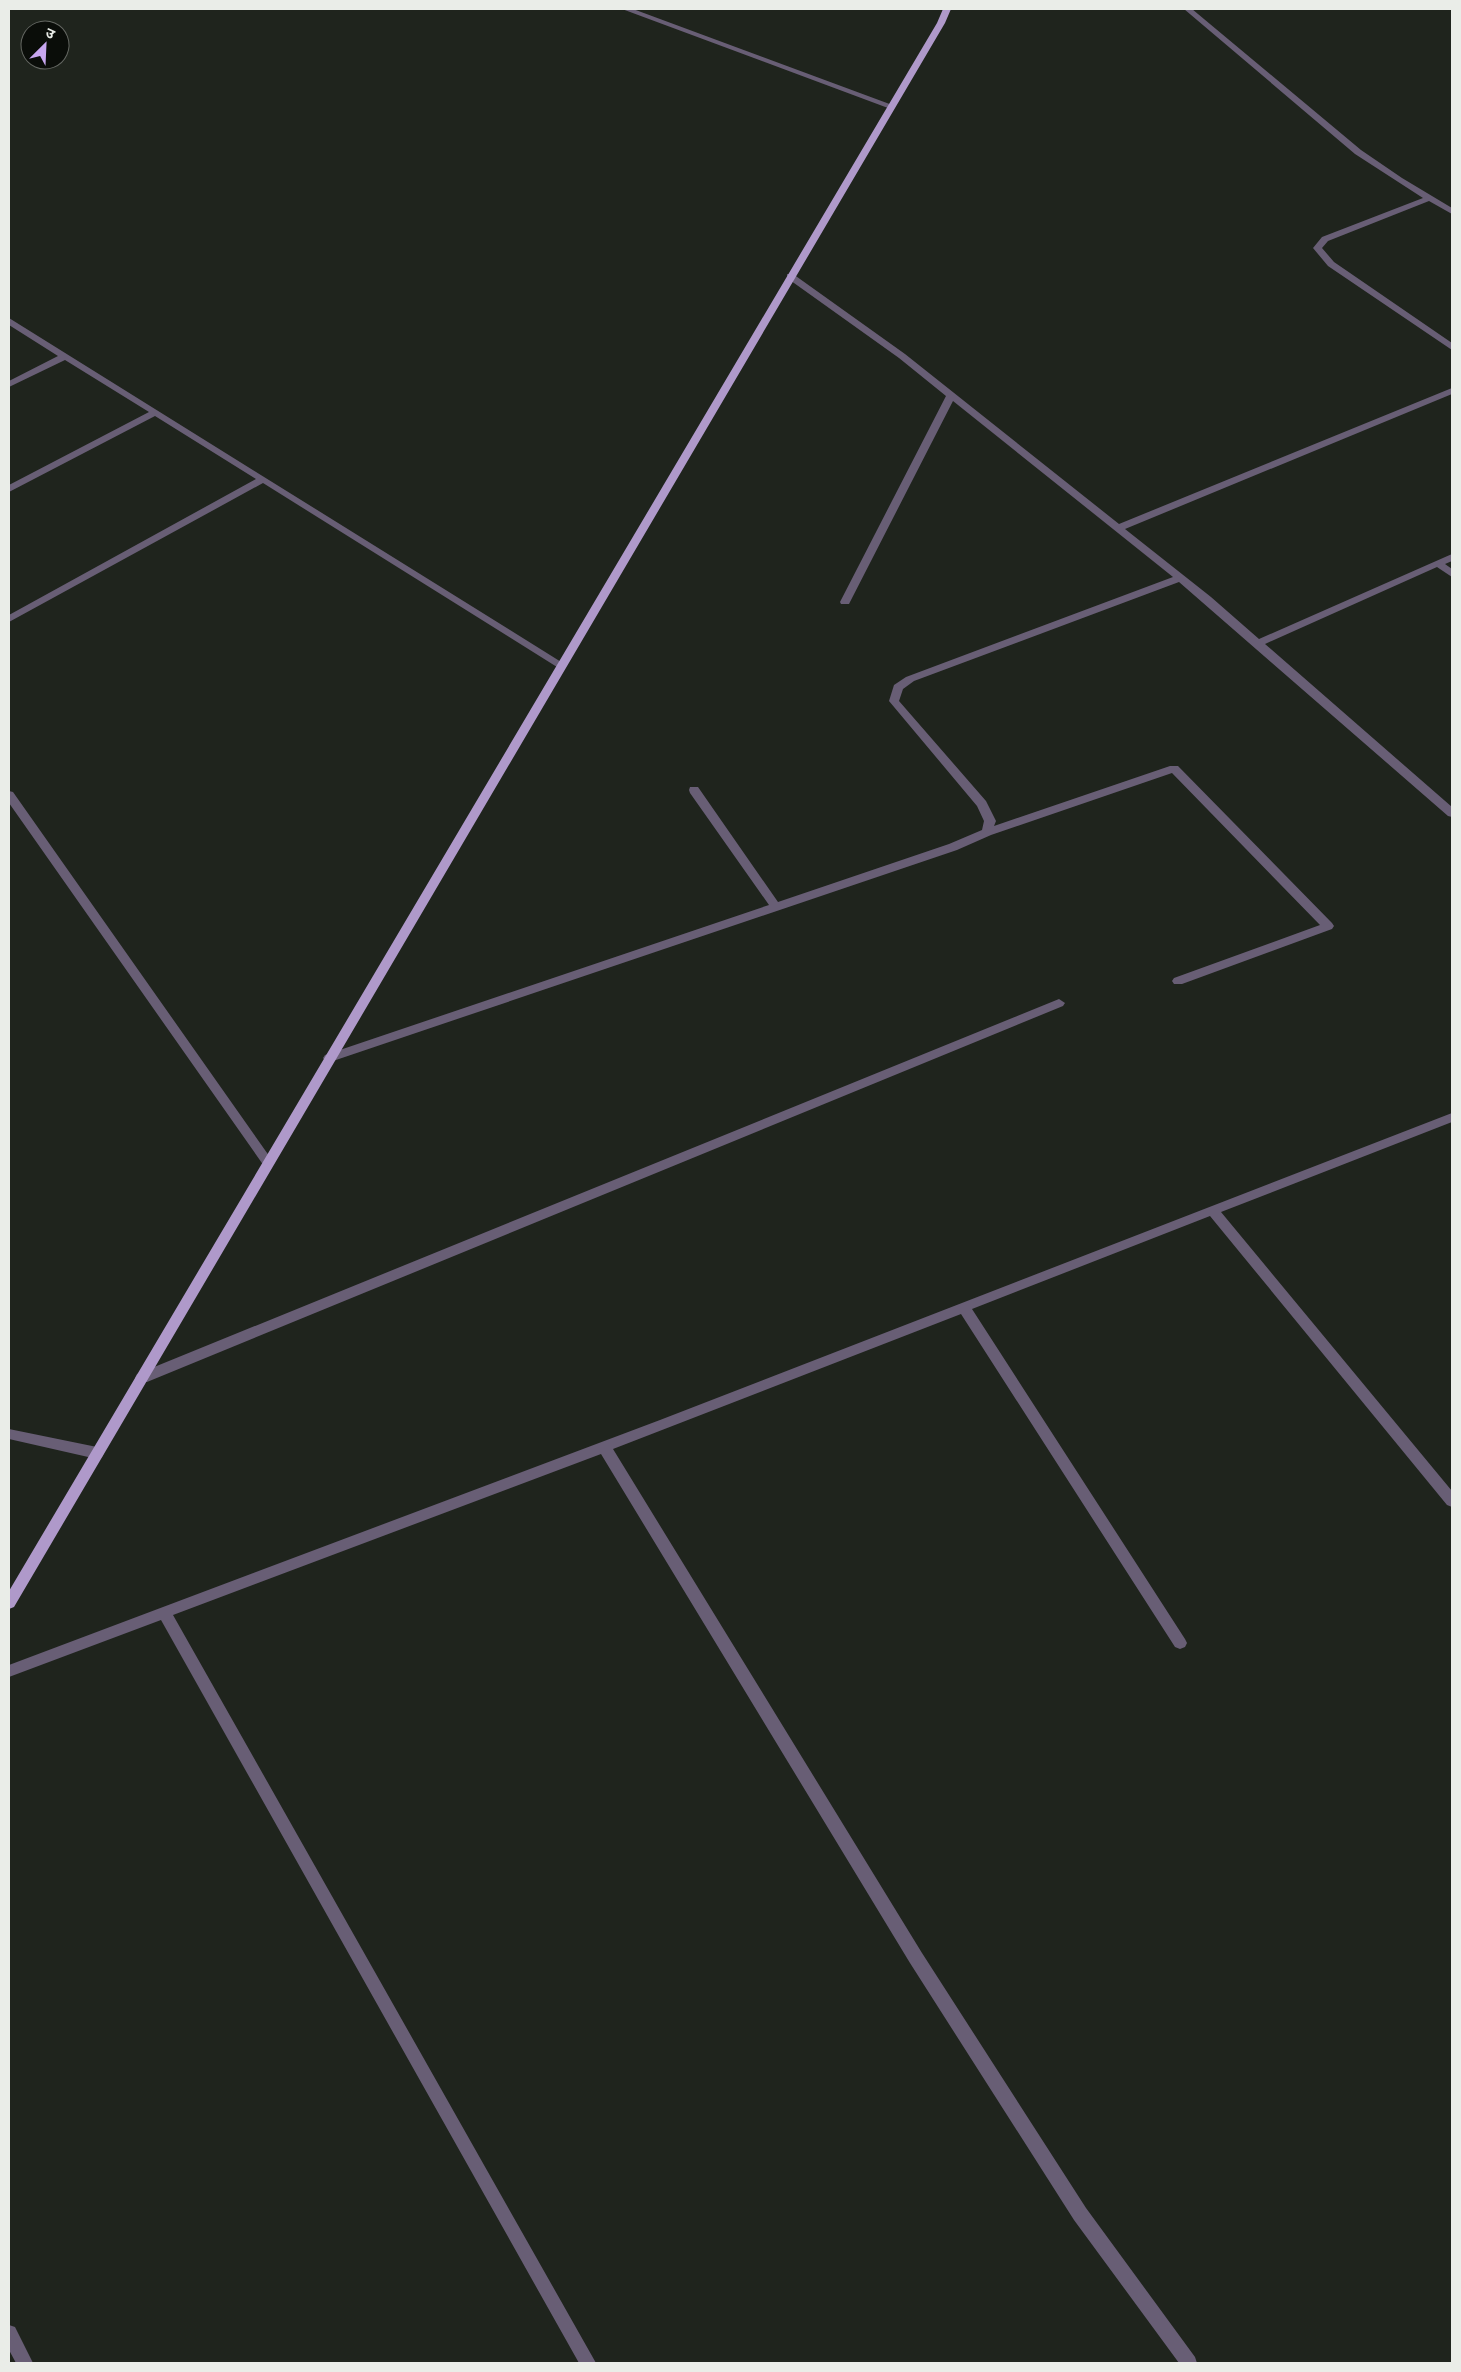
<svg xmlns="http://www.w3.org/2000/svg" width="1461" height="2372" font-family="Ubuntu,'Noto Sans Devanagari',sans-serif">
<rect width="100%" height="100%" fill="#1f241d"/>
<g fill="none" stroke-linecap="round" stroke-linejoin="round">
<!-- minor -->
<path fill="#685e75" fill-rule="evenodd" d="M622 9H633L895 106 888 108Z
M1184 9H1192L1361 150 1402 178 1452 208V214L1429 201 1328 241 1322 248 1334 262 1452 343V350L1328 266 1313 248 1322 237 1423 198 1355 154Z
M787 274H793L905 354 1119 524 1452 388V394L1125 529 1211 597 1259 639 1452 554V561L1445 564 1452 569V577L1437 567 1265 644 1452 807V817L1448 816 1179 582 914 681 903 689 899 701 986 801 996 821 994 826 1170 766H1178L1332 923 1334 926 1332 929 1182 984H1174L1172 981 1174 978 1320 925 1172 773 991 835 957 850 333 1061H325L323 1058 325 1055 769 905 690 793 689 790 690 787H698L778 902 949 844 982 830 984 821 977 806 889 701 894 685 906 677 1173 577 953 401 850 602 849 604H841L840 602 946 396 899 358 787 278Z
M9 318 566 665 561 668 557 667 263 483 9 622V615L256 479 155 416 9 492V485L149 412 65 360 9 387V381L58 356 9 325Z
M9 791 13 792 272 1160 274 1163 272 1166H264L9 803Z
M1059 999 1065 1003 1063 1006 147 1382H137L135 1378 137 1374Z
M1452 1113V1122L1221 1212 1452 1491V1507L1447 1505 1210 1216 972 1309 1185 1639 1187 1643 1185 1647 1180 1649 1175 1647 961 1314 613 1449 922 1953 1086 2208 1195 2357 1197 2363H1179L1074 2220 910 1963 601 1454 173 1615 596 2363H579L161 1620 9 1677V1665L660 1420Z
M9 1429 97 1447 102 1449 104 1453 102 1457 97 1459 9 1439Z
M9 2325 15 2327 33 2363H16L9 2350Z"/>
<!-- major -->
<path fill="#af99ca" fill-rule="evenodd" d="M943 9H951L945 23 14 1607 9 1609V1591L937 23Z"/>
</g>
<!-- border -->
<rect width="1461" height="2372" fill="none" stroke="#eaede8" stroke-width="20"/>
<!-- north arrow -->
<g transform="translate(45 45) rotate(24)"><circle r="24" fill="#0a0d09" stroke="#646762"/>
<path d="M0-4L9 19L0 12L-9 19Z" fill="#c7a6ef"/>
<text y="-8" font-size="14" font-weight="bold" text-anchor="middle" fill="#eaede8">उ</text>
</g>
</svg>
